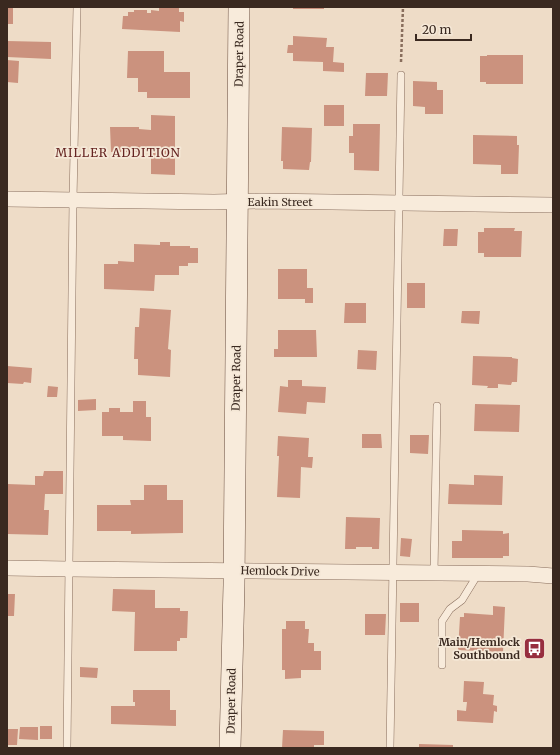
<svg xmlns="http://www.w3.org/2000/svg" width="560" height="755" font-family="Merriweather,serif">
<rect width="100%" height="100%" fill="#eedcc7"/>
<!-- building -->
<path fill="#cb927e" d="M7 7H13V24H7Z
M159 7H179V12H184V22L180 21V32L122 29 123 16H128V12H134V10H147V13H151V10L159 11Z
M293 7H324V9H293Z
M293 36 327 38 326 47H334L333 62 344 63V72L323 71V62L293 61V53H287L288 45H293Z
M7 41 51 42V59L7 57Z
M128 51H164V72H190V98H147V92H138V78H127Z
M487 55H523V84H486V82H480V56H487Z
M7 60 19 61 18 83 7 82Z
M366 73H388L387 96H365Z
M413 81 437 82V90H443V114H425V107L413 106Z
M324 105H344V126H324Z
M151 115 175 116V175L151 174V151H138V152H111L110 127H139V129L151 130Z
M353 124H380L379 171 354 170V153H349V136H353Z
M282 127 312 128 311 162H310L309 170 283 169V161H281Z
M473 135 517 136V145H519L518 174H501V165L473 164Z
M484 228H515L514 231H522L521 257H484V253H478V232H484Z
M444 229H458L457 246H443Z
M160 242H170V246H190V248H198V263H188V266H179V275H155L154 291 104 289V264H118V261L134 262V244L160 245Z
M278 269H307V288H313V303H305V299H278Z
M407 283H425V308H407Z
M345 303H366V323H344Z
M140 308 171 310 168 349 171 350 170 377 138 375V359H134L135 327H139Z
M462 311H480L479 324 461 323Z
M278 330H316L317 357H274V349H278Z
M358 350 377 351 376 370 357 369Z
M473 356 512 357V358L518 359 517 382H512L511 385 498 384V388H487L488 386 472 385Z
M7 366 32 368 31 383 24 382 23 384 7 383Z
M288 380H302V386L326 387 325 403 307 402 306 414 278 412 280 386 288 387Z
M48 386 58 387 57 397H47Z
M96 399V410L78 411V400Z
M133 401H146V417H151V441L123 440V436H102V412H109V408H120V412H133Z
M475 404 520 405 519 432 474 431Z
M362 434H381L382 448H362Z
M410 435H429L428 454 410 453Z
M278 436 309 438 308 457H313L312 468 301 467 300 498 277 497 279 456H277Z
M44 471H63V494H45L44 510H49L48 535 7 534V484L35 485V476H43Z
M474 475 503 476 502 505 448 504 449 484 474 485Z
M144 485H167V500H183V533L131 534V531H97V505H131L130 500H144Z
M346 517 380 518 379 549H372V547H356V549H345Z
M462 530 503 531V534L509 533V556H503V558H452V541H462Z
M401 538 412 539 410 557 400 556Z
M113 589 155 590V608H180V611H188L187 638H180V641H177V651H134L135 612 112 611Z
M7 594H15L14 616H7Z
M400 603H419V622H400Z
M493 606 505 607 503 652 458 650 460 617H464V613L493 615Z
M365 614H386L385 635H365Z
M286 621H305V629H309L308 643H314V651H321V670H301V678L285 679V670H282V629H286Z
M80 667 98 668 97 678 80 677Z
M464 681 484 682 483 694 494 695 493 705 497 706V712L494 711 493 723 457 721V710L466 711 467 702H463Z
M133 690H170V710H176V726L111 724V706H135V702H133Z
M40 726H52V739H40Z
M20 727H38V740L19 739Z
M7 729H18L17 745H7Z
M283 730 324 731V745H314V748H282Z
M419 744 453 745V748H419Z"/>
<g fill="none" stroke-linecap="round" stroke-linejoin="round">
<defs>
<path id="lane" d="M434 573 437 406
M442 665V621L450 609 462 600 478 574
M67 748 73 200 77 7
M390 748 401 75"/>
<path id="street" d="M7 199 214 202 261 201 553 205
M7 568 69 569 528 574 553 576"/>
<path id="secondary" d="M230 748 234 585 239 7"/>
</defs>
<!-- lane casing -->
<use href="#lane" stroke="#896e5d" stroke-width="8"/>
<!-- street casing -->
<use href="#street" stroke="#896e5d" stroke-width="16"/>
<!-- secondary casing -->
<use href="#secondary" stroke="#6b4f40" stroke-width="22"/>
<!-- path -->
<path stroke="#896e5d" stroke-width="2.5" stroke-dasharray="3 2" stroke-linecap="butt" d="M401 62 403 7"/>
<!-- lane -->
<use href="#lane" stroke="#f8ebdb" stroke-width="7"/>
<!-- street -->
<use href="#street" stroke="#f8ebdb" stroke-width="15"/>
<!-- secondary -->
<use href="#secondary" stroke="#f8ebdb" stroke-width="21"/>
</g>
<!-- icons -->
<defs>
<symbol id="bus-square" viewBox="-11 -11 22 22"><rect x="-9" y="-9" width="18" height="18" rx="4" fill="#972e3f" stroke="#f5e8d7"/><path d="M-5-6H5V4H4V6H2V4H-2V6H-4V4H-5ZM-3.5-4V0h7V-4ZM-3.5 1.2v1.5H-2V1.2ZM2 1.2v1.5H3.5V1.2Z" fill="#fff"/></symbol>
</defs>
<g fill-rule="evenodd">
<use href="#bus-square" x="522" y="636" width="25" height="25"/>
</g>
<g text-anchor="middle" stroke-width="3.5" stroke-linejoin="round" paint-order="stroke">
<!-- street labels -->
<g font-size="11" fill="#3a2920" stroke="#f5e8d7">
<text transform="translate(239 54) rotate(-89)" y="4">Draper Road</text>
<text x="280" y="206">Eakin Street</text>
<text transform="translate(236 378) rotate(-89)" y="4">Draper Road</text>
<text transform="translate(280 571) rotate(1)" y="4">Hemlock Drive</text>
<text transform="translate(231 701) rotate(-89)" y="4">Draper Road</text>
</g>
<!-- poi labels -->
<g font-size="11" font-weight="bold" fill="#3a2920" stroke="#f5e8d7" text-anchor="end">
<text x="520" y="646">Main/Hemlock<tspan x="520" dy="13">Southbound</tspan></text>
</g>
<!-- neighbourhood labels -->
<g font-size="12" letter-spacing="1" fill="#652421" stroke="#f5e8d7">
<text x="118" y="157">MILLER ADDITION</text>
</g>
</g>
<!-- border -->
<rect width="560" height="755" fill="none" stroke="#3a2920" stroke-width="16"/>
<!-- scale -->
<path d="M416 34v6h55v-6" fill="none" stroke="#3a2920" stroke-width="2"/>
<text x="422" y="34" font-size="12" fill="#3a2920" stroke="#f5e8d7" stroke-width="3" paint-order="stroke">20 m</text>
</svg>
